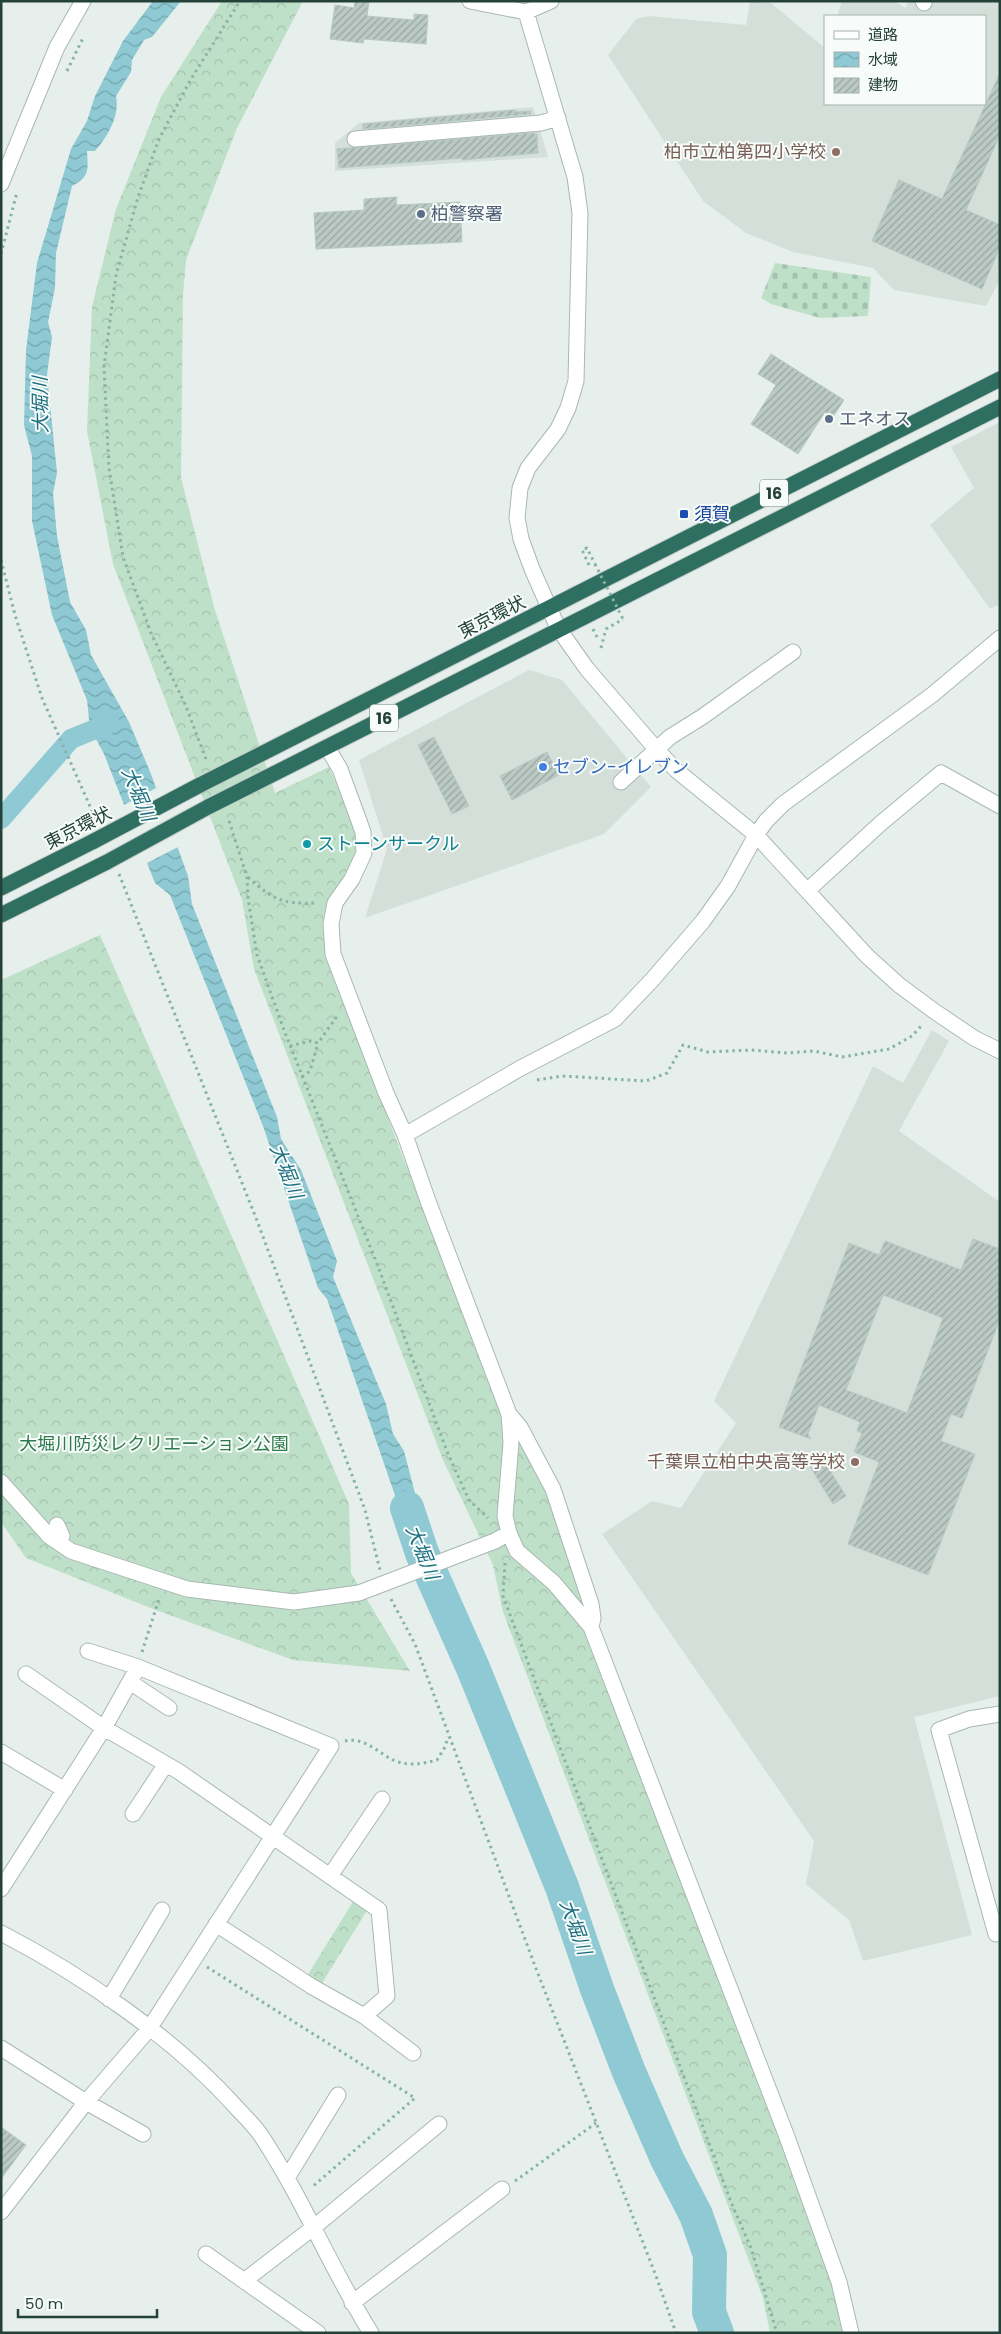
<svg xmlns="http://www.w3.org/2000/svg" width="1001" height="2334" font-family="Poppins,'Noto Sans JP',sans-serif">
<defs>
<pattern id="forest-crowns" width="20" height="18" patternUnits="userSpaceOnUse" patternTransform="scale(1.25)"><rect width="20" height="18" fill="#bfe0c8"/><path d="M2 6a3 3 0 1 1 6 0M12 15a3 3 0 1 1 6 0" fill="none" stroke="#a4c1ad"/></pattern>
<pattern id="cemetery-stones" width="16" height="16" patternUnits="userSpaceOnUse" patternTransform="scale(1.25)"><rect width="16" height="16" fill="#bfe0c8"/><path d="M2 7V4a2 2 0 0 1 4 0v3zM10 15v-3a2 2 0 0 1 4 0v3z" fill="#a4c1ad"/></pattern>
<pattern id="water-waves" width="16" height="10" patternUnits="userSpaceOnUse" patternTransform="scale(1.25)"><rect width="16" height="10" fill="#8ec9d4"/><path d="M0 5q4-4 8 0t8 0" fill="none" stroke="#74a5ad"/></pattern>
<pattern id="building-hatch" width="6" height="6" patternUnits="userSpaceOnUse" patternTransform="scale(1.25)"><rect width="6" height="6" fill="#bbcac4"/><path d="M-1 1l2-2M0 6l6-6M5 7l2-2" fill="none" stroke="#98a6a0"/></pattern>
</defs>
<rect width="100%" height="100%" fill="#e6efeb"/>
<!-- built -->
<path fill="#d4dfda" d="M750 1 771 3 825 48V104H985V16H837L842 1H894L906 8 908 1H1000V280L986 306 894 290 873 268 793 252 746 233 703 201 608 55 636 19 649 16 746 25Z
M533 107 548 157 335 171V143L359 123Z
M1000 422V604L990 609 930 525 974 488 951 447Z
M529 670 562 680 651 787 604 834 365 918 387 849 359 760Z
M932 1030 949 1041 899 1131 1000 1202V1696L914 1717 972 1935 863 1961 849 1920 806 1884 814 1841 602 1534 652 1501 681 1508 736 1423 714 1401 873 1066 903 1083Z"/>
<!-- forest -->
<path fill="url(#forest-crowns)" d="M222 1H303L237 128 186 260 183 295 181 478 214 607 275 793 329 767 357 833 355 859 336 888 327 912 328 961C396 1137 459 1316 544 1485L832 2283 844 2333H770L763 2298 503 1612 493 1565 443 1460 254 969 242 900 113 564 87 431 92 307 116 209 161 97Z
M100 935 349 1504 351 1573 410 1671 293 1660 153 1609 26 1558 1 1522V980Z
M357 1895 371 1904 319 1988 304 1981Z"/>
<!-- cemetery -->
<path fill="url(#cemetery-stones)" d="M775 263 871 277 868 316 820 318 771 304 761 298Z"/>
<!-- water -->
<path fill="url(#water-waves)" d="M153 1H181L152 37 144 40 132 60 131 72 116 96C120 116 108 136 95 151H87C88 170 90 176 72 186L56 253 55 288 48 322 52 337 47 375 57 473 53 493 57 536 70 602 86 630 91 655 129 722 151 774 188 876 192 904 277 1117 281 1139 301 1170 337 1261 333 1277 386 1404 393 1434 404 1451 429 1547 415 1553 327 1299 318 1288 263 1126 170 895 155 883 104 754 90 728 87 700 52 615 32 521V456L24 425 26 350 37 263 71 149 87 121 95 96 123 41Z"/>
<!-- pier -->
<path fill="#e6efeb" d="M158 787 180 846 145 864 122 806Z"/>
<g fill="none" stroke-linecap="round" stroke-linejoin="round">
<!-- canal -->
<path stroke="#8ec9d4" stroke-width="20" d="M1 819 71 739 110 723"/>
<!-- river -->
<path stroke="#8ec9d4" stroke-width="34" d="M407 1508 422 1553 473 1668 562 1887 597 1989 629 2072 667 2159 696 2215 710 2255 709 2312 717 2333"/>
</g>
<!-- building -->
<path fill="url(#building-hatch)" stroke="#b8c9c2" fill-rule="evenodd" d="M355 1H369L367 16 414 20V14L428 15 426 44 364 39 363 43 330 39 335 5 354 8Z
M1000 73V135L966 210 1000 225V247L982 289 872 241 899 180 942 199Z
M515 110 517 112 531 111V114L363 129V124Z
M532 133 537 134 538 153 462 160V158L339 168 337 149Z
M397 197 396 205 460 202 462 242 316 249 314 213 364 210V199Z
M771 354 844 400 833 417 825 412 798 454 751 424 776 385 758 374Z
M434 737 469 806 452 814 418 745Z
M547 752 559 775 512 800 500 776Z
M973 1239 1000 1249V1319L962 1418 951 1414 941 1441 975 1454 928 1575 848 1544 879 1462 854 1452 862 1433 857 1431 860 1422 819 1405 808 1434 811 1439 779 1427 849 1243 879 1255 885 1241 961 1270ZM883 1295 943 1318 907 1413 846 1390Z
M820 1455 846 1496 833 1504 808 1463Z
M1 2127 26 2145 1 2179Z"/>
<g fill="none" stroke-linecap="round" stroke-linejoin="round">
<defs>
<path id="minor" d="M470 1 526 12 551 1
M923 1 924 3
M526 12 575 177 580 213 576 381 568 408 558 429 528 468 520 488 517 518 521 539 532 569 558 628 587 669 657 750 676 770 756 835 867 956 899 985 934 1011 974 1038 1000 1051
M355 139 541 123 558 118
M1 184 57 47 83 1
M327 747 340 769 363 832 364 853 352 879 335 903 331 924 333 954 386 1093 405 1135 428 1201 509 1414 520 1427 553 1489 591 1604 593 1618 591 1627 787 2137 839 2282 851 2333
M621 782 670 737 702 717 793 652
M808 890 880 824 941 773 1000 806
M405 1135 519 1069 615 1019 652 980 703 921 728 886 756 835 766 821 783 804 932 695 1000 638
M509 1414 511 1443 505 1516 509 1533 517 1551 554 1583 591 1627
M1 1482 49 1536 71 1551 187 1589 294 1602 359 1593 495 1541 509 1533
M57 1525 62 1536 58 1542
M88 1651 138 1667
M26 1674 104 1728 178 1771 379 1910 387 1996 364 2016 413 2053
M130 1682 169 1708
M1 1752 65 1790
M133 1814 166 1764
M330 1876 382 1799
M1 1889 104 1728 138 1667 331 1746 149 2029 86 2102 1 2212
M216 1924 311 1986 364 2016
M1 1933C82 1975 174 2038 235 2106 244 2116 255 2126 262 2137 303 2199 331 2269 371 2333
M996 1934 939 1730 969 1719 1000 1714
M109 1999 162 1910
M1 2048 86 2102 143 2134
M287 2178 338 2095
M206 2254 318 2333
M244 2281 314 2227 439 2124
M352 2303 502 2189"/>
<path id="highway" d="M198 786 1000 379
M208 807 1000 407
M1 888 94 841
M1 915 107 862"/>
</defs>
<!-- minor casing -->
<use href="#minor" stroke="#a8b8b2" stroke-width="17"/>
<!-- highway casing -->
<use href="#highway" stroke="#c2cac8" stroke-width="17"/>
<!-- path -->
<path stroke="#86b3a5" stroke-width="3" stroke-dasharray="2.5 4" stroke-linecap="butt" d="M67 71 84 36
M1 254 17 192
M1 560 15 615 42 698 97 822
M589 565 582 550 587 548 595 564
M593 629 597 637
M601 648 606 629 623 619
M206 759 185 704 151 633 123 557 109 468 104 367 116 275 138 197 159 139 191 79 240 1
M229 821 247 877 248 898 257 955 284 1030 379 1269 448 1454 469 1500 488 1518
M119 874 256 1218 365 1510 380 1570
M248 877C275 901 281 904 318 903
M290 1046 311 1041 318 1043 338 1015
M302 1077 310 1071 318 1043
M537 1080 562 1076 646 1081 667 1073 683 1045 708 1052 751 1050 787 1053 814 1051 842 1057 889 1049 912 1036 923 1024
M505 1563 503 1596 731 2202 751 2248 777 2333
M391 1599 415 1644 535 1966 656 2276 676 2333
M142 1652 160 1596
M345 1741C363 1736 380 1754 395 1761 409 1766 422 1764 437 1760L445 1747 448 1737
M207 1967 415 2098 311 2188
M515 2181 596 2123"/>
<!-- minor -->
<use href="#minor" stroke="#fff" stroke-width="15"/>
<!-- highway -->
<use href="#highway" stroke="#2f6f62" stroke-width="15"/>
<defs>
<path id="highway-bridge" d="M94 841 198 786
M107 862 208 807"/>
</defs>
<!-- highway-bridge casing -->
<use href="#highway-bridge" stroke="#c2cac8" stroke-width="17" stroke-linecap="butt"/>
<!-- path-bridge -->
<path stroke="#86b3a5" stroke-width="3" stroke-dasharray="2.5 4" stroke-linecap="butt" d="M595 564 623 619"/>
<!-- highway-bridge -->
<use href="#highway-bridge" stroke="#2f6f62" stroke-width="15"/>
</g>
<!-- markers -->
<g fill="#8d6e63" stroke="#f7fbf9" stroke-width="2">
<circle cx="836" cy="152" r="5"/>
<circle cx="855" cy="1462" r="5"/>
</g>
<g fill="#5c6f8a" stroke="#f7fbf9" stroke-width="2">
<circle cx="421" cy="214" r="5"/>
<circle cx="829" cy="419" r="5"/>
</g>
<rect fill="#1a4fb4" stroke="#f7fbf9" stroke-width="2" x="679" y="509" width="10" height="10" rx="2.5"/>
<circle fill="#3f7fe0" stroke="#f7fbf9" stroke-width="2" cx="543" cy="767" r="5"/>
<circle fill="#0f9aa8" stroke="#f7fbf9" stroke-width="2" cx="307" cy="844" r="5"/>
<g text-anchor="middle" stroke-width="4" stroke-linejoin="round" paint-order="stroke">
<!-- shield labels -->
<g fill="#f7fbf9" stroke="#637a73" stroke-width="1">
<rect x="760" y="479.5" width="28" height="27" rx="4"/>
<rect x="370" y="704.5" width="28" height="27" rx="4"/>
</g>
<g font-size="16" font-weight="bold" fill="#24423a">
<text x="774" y="499">16</text>
<text x="384" y="724">16</text>
</g>
<!-- education labels -->
<g font-size="18" fill="#785e54" stroke="#f7fbf9" text-anchor="end">
<text x="826" y="158">柏市立柏第四小学校</text>
<text x="845" y="1468">千葉県立柏中央高等学校</text>
</g>
<!-- service labels -->
<g font-size="18" fill="#4e5e75" stroke="#f7fbf9" text-anchor="start">
<text x="431" y="220">柏警察署</text>
<text x="839" y="425">エネオス</text>
</g>
<!-- transit labels -->
<g font-size="18" fill="#164399" stroke="#f7fbf9" text-anchor="start">
<text x="694" y="520">須賀</text>
</g>
<!-- street labels -->
<g font-size="18" fill="#24423a" stroke="#f7fbf9">
<text transform="translate(492 617) rotate(-27)" y="6">東京環状</text>
<text transform="translate(78 828) rotate(-27)" y="6">東京環状</text>
</g>
<!-- shop labels -->
<g font-size="18" fill="#366cbe" stroke="#f7fbf9" text-anchor="start">
<text x="553" y="773">セブン-イレブン</text>
</g>
<!-- culture labels -->
<g font-size="18" fill="#0d838f" stroke="#f7fbf9" text-anchor="start">
<text x="317" y="850">ストーンサークル</text>
</g>
<!-- park labels -->
<g font-size="18" fill="#2d7a4b" stroke="#f7fbf9">
<text x="154" y="1450">大堀川防災レクリエーション公園</text>
</g>
<!-- water labels -->
<g font-size="19" font-style="italic" fill="#1c6f80" stroke="#f7fbf9">
<text transform="translate(40 405) rotate(-91)" y="7">大堀川</text>
<text transform="translate(139 794) rotate(67)" y="7">大堀川</text>
<text transform="translate(287 1171) rotate(68)" y="7">大堀川</text>
<text transform="translate(423 1552) rotate(68)" y="7">大堀川</text>
<text transform="translate(576 1927) rotate(70)" y="7">大堀川</text>
</g>
</g>
<!-- border -->
<rect width="1001" height="2334" fill="none" stroke="#24423a" stroke-width="5"/>
<!-- legend -->
<rect x="824" y="15" width="162" height="90" fill="#f7fbf9" stroke="#a3b1ad"/>
<rect x="834" y="31" width="25" height="8" fill="#ffffff" stroke="#a3b1ad"/>
<text x="868" y="40" font-size="15" fill="#24423a">道路</text>
<rect x="834" y="52" width="25" height="15" fill="url(#water-waves)" stroke="#a3b1ad"/>
<text x="868" y="65" font-size="15" fill="#24423a">水域</text>
<rect x="834" y="78" width="25" height="15" fill="url(#building-hatch)" stroke="#a3b1ad"/>
<text x="868" y="90" font-size="15" fill="#24423a">建物</text>
<!-- scale -->
<path d="M18 2309v8h139v-8" fill="none" stroke="#24423a" stroke-width="2.5"/>
<text x="25" y="2309" font-size="15" fill="#24423a" stroke="#f7fbf9" stroke-width="4" paint-order="stroke">50 m</text>
</svg>
